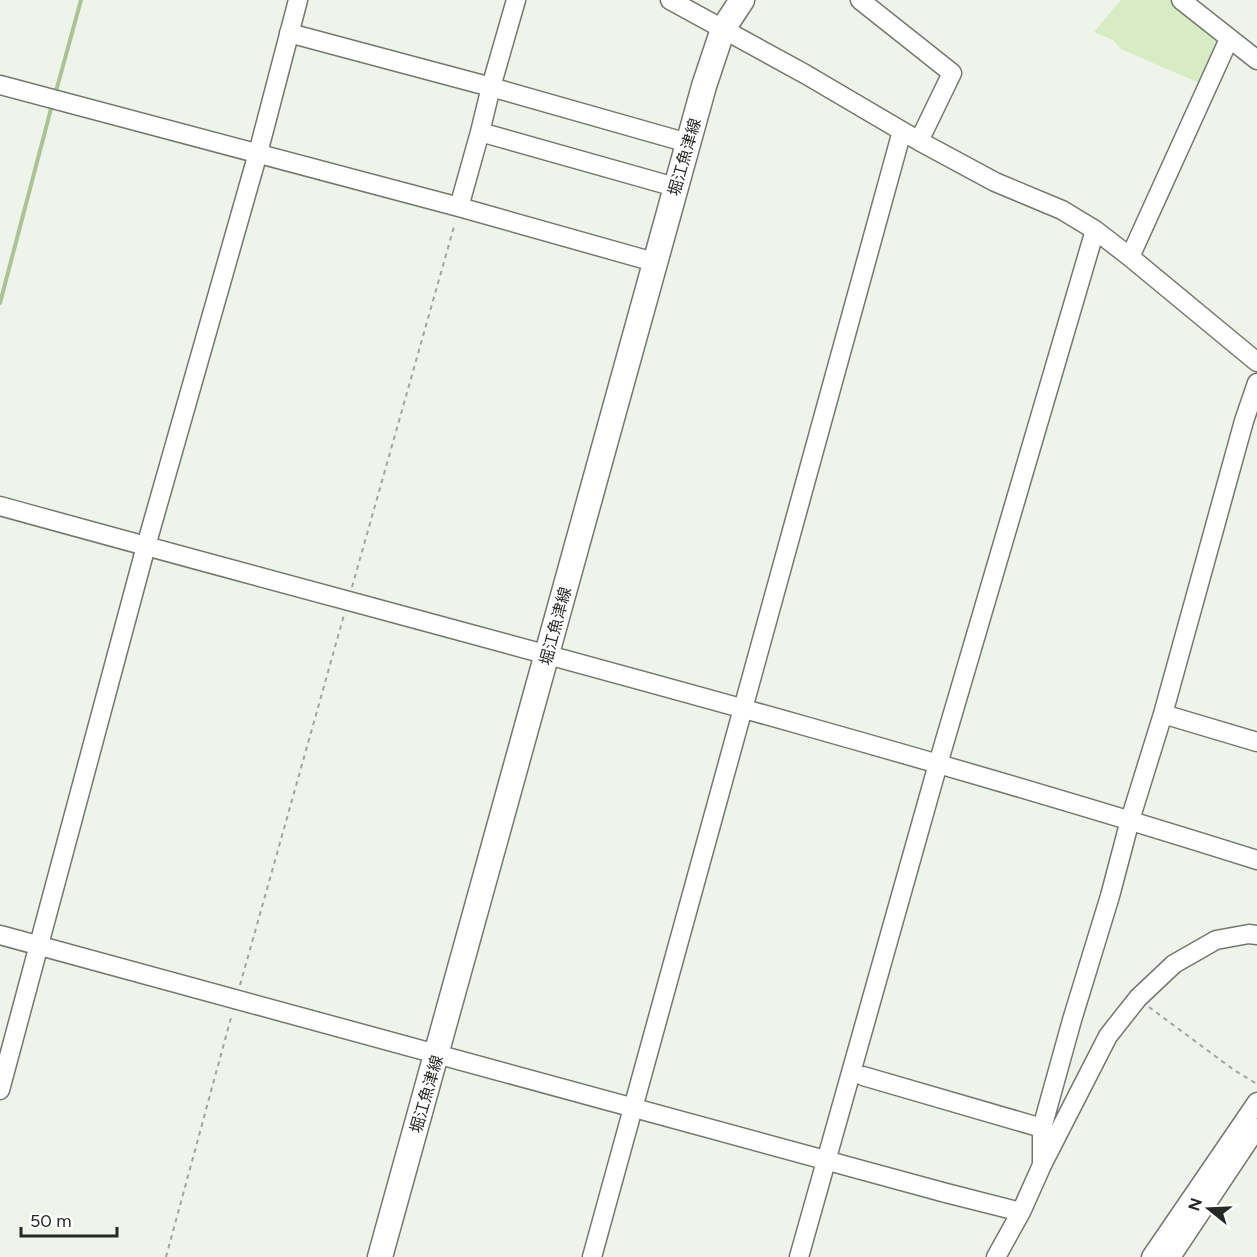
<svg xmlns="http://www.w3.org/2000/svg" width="1257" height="1257" font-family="Figtree,'Noto Sans JP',sans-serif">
<rect width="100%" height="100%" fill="#eef4e9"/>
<!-- green -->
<path fill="#d7ebc5" d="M1121 0H1171L1224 38 1199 83 1121 49 1113 40 1094 32Z"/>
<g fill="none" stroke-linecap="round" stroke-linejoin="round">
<!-- stream -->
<path stroke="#abc396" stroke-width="4" d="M55 95 81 0
M0 303 52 105"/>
<defs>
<path id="minor" d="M670 0 805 74 919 141 995 182 1062 210 1095 230 1130 257 1257 362
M860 0 952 73 919 141
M1181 0 1257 60
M289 33 491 87 688 143
M0 85 459 207 654 262
M480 132 491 87 516 0
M459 207 480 132 675 187
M1130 257 1229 39
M0 506C419 622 842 729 1257 860
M1163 714 1257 742
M0 935 946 1193 1021 1212
M863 1076 1042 1128
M0 1090 146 546 258 153 298 0
M1042 1165V1128L1072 1020 1110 896 1130 820 1163 714 1244 421 1257 383
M592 1257 902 131
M799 1257 938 764 1095 230
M996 1257 1021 1212 1042 1165 1108 1036 1138 998 1174 964 1216 940 1249 934 1257 935
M1151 1257 1257 1102
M1171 1257 1257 1128"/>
<path id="major" d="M380 1257 704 86 723 29 742 0"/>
</defs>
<!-- minor casing -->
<use href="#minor" stroke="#73786e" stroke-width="21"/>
<!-- major casing -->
<use href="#major" stroke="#73786e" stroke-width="27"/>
<!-- path -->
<path stroke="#a0a59d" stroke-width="2" stroke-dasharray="4.5 4.5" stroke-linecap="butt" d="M352 587 455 223
M240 985 344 615
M1149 1007 1234 1070 1257 1084
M166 1257 232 1014"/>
<!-- minor -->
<use href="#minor" stroke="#fff" stroke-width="18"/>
<!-- major -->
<use href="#major" stroke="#fff" stroke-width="24"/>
</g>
<g text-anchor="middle" stroke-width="6" stroke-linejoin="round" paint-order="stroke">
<!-- street labels -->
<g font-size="16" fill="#272925" stroke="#fff">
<text transform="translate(684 157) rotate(-74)" y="6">堀江魚津線</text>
<text transform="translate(555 626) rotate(-75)" y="6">堀江魚津線</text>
<text transform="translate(426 1094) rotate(-74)" y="6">堀江魚津線</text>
</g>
</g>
<!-- north arrow -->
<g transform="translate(1209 1209) rotate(288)" stroke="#ffffff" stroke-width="4.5" paint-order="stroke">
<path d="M0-4.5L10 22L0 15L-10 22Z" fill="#272925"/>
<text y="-9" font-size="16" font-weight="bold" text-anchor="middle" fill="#272925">N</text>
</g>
<!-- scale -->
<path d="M21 1227v9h96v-9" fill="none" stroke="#272925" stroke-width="3"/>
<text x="30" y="1227" font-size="18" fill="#272925" stroke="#ffffff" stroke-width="4.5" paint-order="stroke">50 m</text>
</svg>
